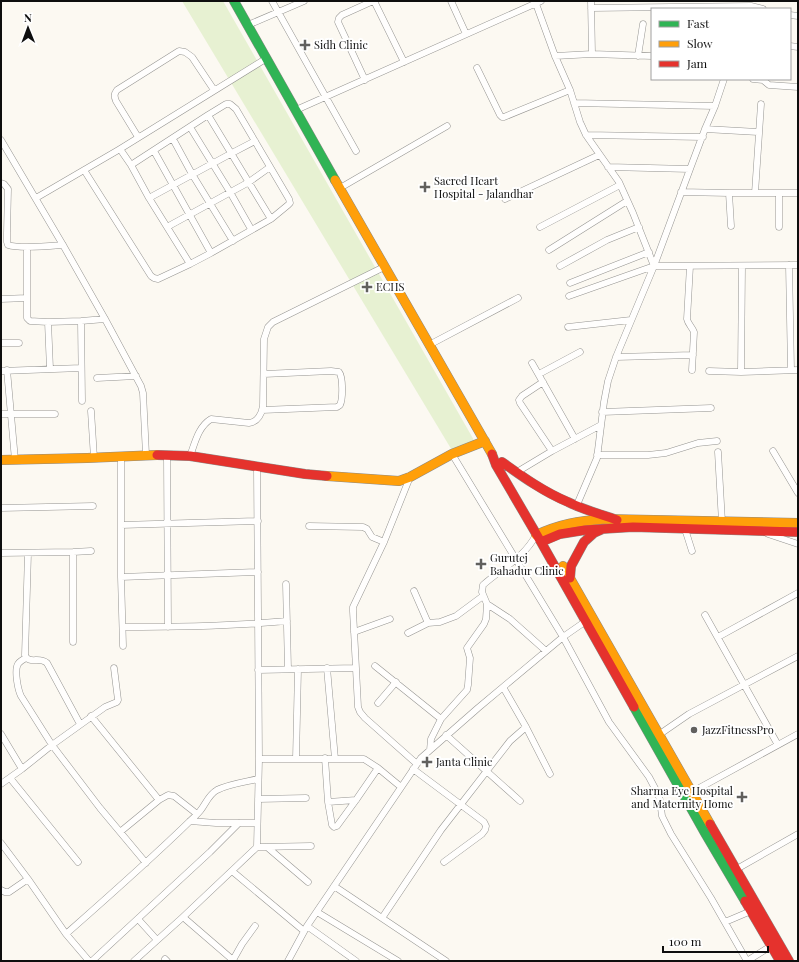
<svg xmlns="http://www.w3.org/2000/svg" width="799" height="962" font-family="'Playfair Display',serif">
<rect width="100%" height="100%" fill="#fcf9f2"/>
<!-- green -->
<path fill="#e7f1d2" d="M182 1H223L475 442 453 452Z"/>
<g fill="none" stroke-linecap="round" stroke-linejoin="round">
<defs>
<path id="street" d="M272 1 356 151
M374 1 404 62
M451 1 466 34
M535 1 555 56 570 90 580 122 586 135 619 182 633 213 654 266 798 265
M591 1 592 54 652 56
M591 8 751 6 763 9
M790 15 798 16
M248 25 304 1
M790 46 798 47
M555 56 592 54
M638 56 643 24
M477 68 500 115 502 117H504L570 90
M753 79 763 80 769 85 798 87
M365 80 338 22 339 18 342 15 373 1
M574 103 715 106
M296 110 541 1
M190 127 230 192 251 229
M705 129 758 132
M586 135 703 137
M138 137 116 101C114 96 114 94 117 90L179 51 185 52 192 57 214 90
M173 139 192 174 233 241
M1 140 63 245 105 319 141 386 143 393 146 455
M120 149 131 165 149 198 190 264 211 253 271 219 288 205 290 203 289 199 236 109 230 104H226L208 115
M154 151 211 253
M131 165 208 115 271 219
M608 167 690 169
M84 170 151 276 154 278 158 279 190 264
M1 183 4 184 8 189 7 233V242L8 245C20 249 50 246 63 245
M340 188 447 126
M681 192 729 193H798
M729 193 731 226
M755 193 761 104
M779 193V227
M36 198 120 149 267 58
M149 198 232 153 255 141
M505 199 599 155
M167 227 249 182 270 167
M540 227 620 185
M27 247V318L30 321 48 322
M549 250 627 201
M789 265 791 370
M560 266 607 240 639 227
M690 266 687 319C688 324 692 327 694 332L692 370
M570 283 649 252
M569 296 654 266
M1 299 27 298
M81 321 82 401
M568 327 631 320
M1 343H19
M429 345 518 298
M616 357 693 355
M532 363 575 439
M50 369 48 322 81 321 105 319
M7 370 15 460
M1 371 81 368
M709 371 741 372 798 370
M741 372 742 266
M539 374 580 352
M97 378 136 376
M543 382 522 396 519 400 520 403 552 451
M262 410 337 407 340 405C343 399 343 377 339 372L331 371 264 374
M91 411 94 458
M602 412 711 408
M1 414H55
M773 451 798 493
M718 452 722 522
M452 454 563 637 609 722 649 777 658 794 660 800 662 816 671 834 711 898 747 961 771 946
M597 455H648L666 453 698 443 717 441
M167 456 168 627
M190 456C195 443 198 427 211 419L249 423C258 422 262 413 263 406L264 339 268 327 273 322 384 267
M121 457V577L123 646
M517 472 552 451 601 425
M410 477 384 542 353 607V611L358 707 360 712 365 718 417 764
M576 507 597 458 604 402 608 381 616 357 654 266 690 169 705 129 715 106 724 79
M1 508 93 506
M121 525 258 521
M309 526 363 527 367 529 372 537 384 542
M685 529 692 551
M768 534 798 544
M73 552V642
M1 553 73 552 91 551
M28 553 25 655C29 665 39 656 47 663L80 724
M121 577 258 572
M286 584 288 669
M414 591 428 623
M487 604 510 619 546 651
M705 615 778 745
M123 627C178 627 233 626 287 621
M354 632 390 619
M408 633 428 623 440 622 456 616 483 596
M718 637 798 593
M26 658C24 659 20 661 18 664 14 670 18 690 21 696L52 745 100 808 146 863
M375 666 441 719
M327 668 335 759
M258 670 356 668
M503 687 526 727 550 774
M378 703 396 682
M91 716 159 800
M1 734 22 769
M660 734 689 714 798 656
M446 735 520 801
M430 750 431 739 441 719 467 690 468 685 470 658 467 648 484 624 486 619 487 604 482 592 483 585C502 568 524 558 536 535
M325 758 328 802 332 825 334 827 337 826 356 800 378 768
M259 759H364L378 768 401 787
M296 759 298 669
M413 769 484 822 486 826 485 830 482 834 444 862
M10 778 78 862
M1 784 22 769 52 745 105 707 117 702 118 700 114 668
M692 792 798 734
M258 799 306 798
M328 802 356 800
M190 821 216 823H257
M120 832 159 800 168 795 174 796 197 814
M1 843 28 879 66 934 89 961
M257 847 259 759 257 467
M267 847 308 882
M735 870 798 834
M232 871 304 931
M334 886 446 961
M1 890 5 892H9L28 879
M317 912 398 961
M183 917 234 961
M382 918 441 830 510 741 526 727
M138 919 157 940
M725 922 751 911
M307 926 356 961
M66 934C108 897 149 861 189 822 193 818 197 815 200 811 206 804 208 795 217 790 229 784 245 782 258 779
M165 959 167 961
M233 960 242 944 255 926
M92 961 210 852 239 823
M134 961 183 917 257 847 311 846
M288 961 307 926 421 758 478 708 563 637 586 621"/>
<path id="fast" d="M234 1 335 180
M634 707 705 833 745 901"/>
<path id="slow" d="M335 180 492 454
M1 460 87 458 157 455
M327 476 399 481 410 477 452 454 485 441
M536 535C560 524 578 521 605 519L798 523
M563 566 710 824"/>
<path id="jam" d="M492 454 496 465 541 542 634 707
M157 455 190 456 305 474 327 476
M502 462C523 477 544 492 568 502 584 510 600 514 617 520
M541 542 560 534 585 530 633 527 798 532
M570 578 571 566 584 542 594 533 603 529
M710 824 789 961
M745 901 780 961"/>
</defs>
<!-- street casing -->
<use href="#street" stroke="#959491" stroke-width="7"/>
<!-- fast casing -->
<use href="#fast" stroke="#8c8a87" stroke-width="10"/>
<!-- slow casing -->
<use href="#slow" stroke="#8c8a87" stroke-width="10"/>
<!-- jam casing -->
<use href="#jam" stroke="#8c8a87" stroke-width="10"/>
<!-- street -->
<use href="#street" stroke="#fffefd" stroke-width="6"/>
<!-- fast -->
<use href="#fast" stroke="#30b455" stroke-width="9"/>
<!-- slow -->
<use href="#slow" stroke="#ff9f0a" stroke-width="9"/>
<!-- jam -->
<use href="#jam" stroke="#e5322d" stroke-width="9"/>
</g>
<!-- markers -->
<g fill="#61605e" stroke="#fff" stroke-width="1.5">
<path d="M303 39h4v4h4v4h-4v4h-4v-4h-4v-4h4z"/>
<path d="M423 181h4v4h4v4h-4v4h-4v-4h-4v-4h4z"/>
<path d="M365 281h4v4h4v4h-4v4h-4v-4h-4v-4h4z"/>
<path d="M479 558h4v4h4v4h-4v4h-4v-4h-4v-4h4z"/>
<circle cx="694" cy="730" r="4"/>
<path d="M425 756h4v4h4v4h-4v4h-4v-4h-4v-4h4z"/>
<path d="M740 791h4v4h4v4h-4v4h-4v-4h-4v-4h4z"/>
</g>
<g text-anchor="middle" stroke-width="4" stroke-linejoin="round" paint-order="stroke">
<!-- poi labels -->
<g font-size="11" fill="#0e0e0e" stroke="#fff" text-anchor="start">
<text x="314" y="49">Sidh Clinic</text>
<text x="434" y="185">Sacred Heart<tspan x="434" dy="13">Hospital - Jalandhar</tspan></text>
<text x="376" y="291">ECHS</text>
<text x="490" y="562">Gurutej<tspan x="490" dy="13">Bahadur Clinic</tspan></text>
<text x="702" y="734">JazzFitnessPro</text>
<text x="436" y="766">Janta Clinic</text>
<text x="733" y="795" text-anchor="end">Sharma Eye Hospital<tspan x="733" dy="13">and Maternity Home</tspan></text>
</g>
</g>
<!-- border -->
<rect width="799" height="962" fill="none" stroke="#0e0e0e" stroke-width="4"/>
<!-- legend -->
<rect x="651" y="8" width="140" height="72" fill="#ffffff" stroke="#9f9f9f"/>
<rect x="659" y="21" width="20" height="6" fill="#30b455" stroke="#9f9f9f"/>
<text x="687" y="28" font-size="12" fill="#0e0e0e">Fast</text>
<rect x="659" y="41" width="20" height="6" fill="#ff9f0a" stroke="#9f9f9f"/>
<text x="687" y="48" font-size="12" fill="#0e0e0e">Slow</text>
<rect x="659" y="61" width="20" height="6" fill="#e5322d" stroke="#9f9f9f"/>
<text x="687" y="68" font-size="12" fill="#0e0e0e">Jam</text>
<!-- north arrow -->
<g transform="translate(28 28) rotate(359)" stroke="#ffffff" stroke-width="3" paint-order="stroke">
<path d="M0-3L7 15L0 10L-7 15Z" fill="#0e0e0e"/>
<text y="-6" font-size="11" font-weight="bold" text-anchor="middle" fill="#0e0e0e">N</text>
</g>
<!-- scale -->
<path d="M663 946v6h105v-6" fill="none" stroke="#0e0e0e" stroke-width="2"/>
<text x="669" y="946" font-size="12" fill="#0e0e0e" stroke="#ffffff" stroke-width="3" paint-order="stroke">100 m</text>
</svg>
